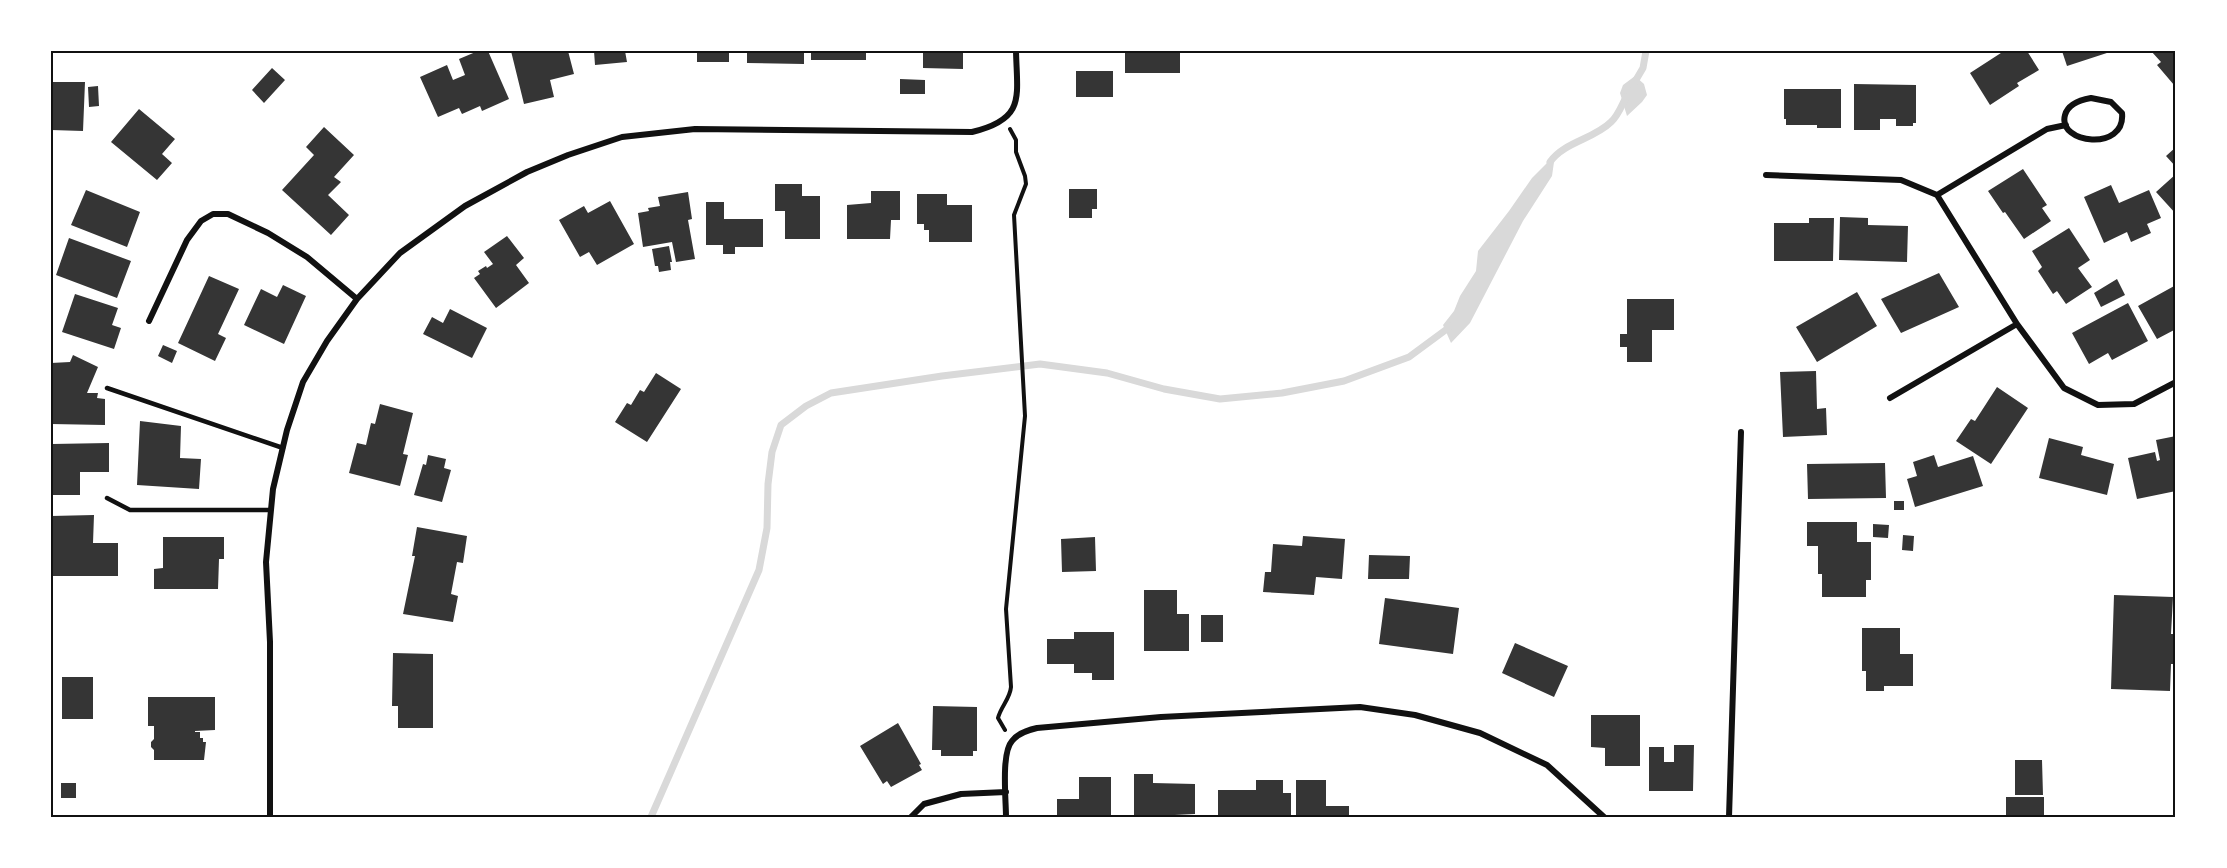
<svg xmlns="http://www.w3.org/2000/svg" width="2227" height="868" font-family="'Playfair Display',serif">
<rect width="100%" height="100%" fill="#fff"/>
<!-- water -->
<path fill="#d9d9d9" d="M1635 76 1644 84 1647 95 1642 102 1627 116 1620 93 1623 85Z
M1555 155 1552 176 1523 221 1470 323 1451 343 1443 325 1454 311 1460 296 1476 271 1478 251 1509 211 1532 178Z"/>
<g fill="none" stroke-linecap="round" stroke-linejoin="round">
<!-- stream -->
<path stroke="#d9d9d9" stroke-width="7" d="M1633 85 1643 68 1646 51
M1550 162C1564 142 1594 139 1611 122 1618 116 1622 105 1626 97
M651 817 759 570 767 528 768 484 772 452 781 425 806 406 831 393 942 376 1040 364 1107 373 1164 389 1220 399 1282 393 1344 381 1409 357 1451 326"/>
</g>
<!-- building -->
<path fill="#353535" d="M478 51H488L509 99 482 111 480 106 462 114 459 108 438 117 420 77 447 65 453 80 465 75 459 59Z
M511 51H568L574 74 550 80 554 97 524 104Z
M594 51H625L627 62 595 65Z
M697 51H729V62H697Z
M747 51H804V64L747 63Z
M811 51H866V60H811Z
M923 51H963V69L923 68Z
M1125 51H1180V73H1125Z
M2004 51H2027L2039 70 2017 83 2019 86 1990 105 1970 73Z
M2062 51H2113L2067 66Z
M2151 51H2176L2174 85 2157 65 2161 62Z
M272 68 285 80 264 103 252 90Z
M1076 71H1113V97H1076Z
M900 79 925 80V94H900Z
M51 82H85L83 131 51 130Z
M1854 84 1916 85V123H1913V126H1896V119H1880V130H1854Z
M98 86 99 106 89 107 88 87Z
M1784 89H1841V128H1817V125H1786V119H1784Z
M139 109 175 139 162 154 172 163 157 180 111 142Z
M324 127 354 155 334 177 341 182 328 195 349 215 331 235 282 190 314 155 306 147Z
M2176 147V167L2166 156Z
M2023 169 2047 205 2042 208 2051 221 2024 239 2005 212 2003 213 1988 191Z
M2176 174V214L2156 192Z
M775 184H802V196H820V239H785V211H775Z
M2111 185 2119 203 2149 190 2161 218 2147 224 2151 233 2131 242 2127 232 2104 243 2084 197Z
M1069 189H1097V209H1092V218H1069Z
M86 190 140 212 127 247 71 225Z
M871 191H900V220H891L890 239H847V205L871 203Z
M688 192 692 219 688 220 695 259 676 262 672 242 643 247 638 213 649 211 648 208 660 206 658 197Z
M917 194H947V205H972V242H929V230H924V224H917Z
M610 201 634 244 597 265 589 252 580 257 559 220 584 206 588 213Z
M706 202H724V219H763V247H735V254H723V245H706Z
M1840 217 1868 218V225L1908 226 1907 262 1839 260Z
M1809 218H1834L1833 261H1774V223H1809Z
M2069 228 2090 260 2078 268 2092 287 2066 304 2057 291 2053 294 2038 271 2042 267 2032 251Z
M507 236 524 258 516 265 529 283 496 308 474 278 480 274 478 271 486 266 487 268 493 264 484 252Z
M69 238 131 261 117 298 56 275Z
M669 246 672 262H670L671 270 659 272 658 266H655L652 249Z
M1939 273 1959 307 1901 333 1881 299Z
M209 276 239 289 218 334 226 338 215 361 178 343Z
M2117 279 2125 295 2101 307 2094 293Z
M283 285 306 296 284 344 244 325 261 289 277 297Z
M2176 285V329L2157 339 2138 306Z
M1857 292 1877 326 1817 362 1796 327Z
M75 294 118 308 112 325 121 328 114 349 62 332Z
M1627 299H1674V330H1652V362H1627V347H1620V334H1627Z
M2128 303 2148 341 2112 360 2108 353 2089 364 2072 333Z
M450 309 487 328 472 358 423 334 432 317 443 323Z
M163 345 177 351 172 363 158 356Z
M73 355 98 367 87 393H98L97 398 105 399V425L51 424V363L70 362Z
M1816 371 1817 409 1826 408 1827 435 1783 437 1780 372Z
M656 373 681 389 647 442 615 422 627 403 631 405 640 390 644 392Z
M1997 387 2028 408 1991 464 1956 441 1971 419 1975 421Z
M380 404 413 413 403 454 408 455 400 486 349 473 357 443 366 445 371 423 375 424Z
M140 421 181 426 180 458 201 459 199 489 137 485Z
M2176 436V491L2137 499 2128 458 2155 452 2157 461 2160 460 2156 440Z
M2049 438 2083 447 2081 455 2114 464 2107 495 2039 478Z
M109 443V472H80V495H52V444Z
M428 455 446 459 444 468 451 470 442 502 414 495 423 464 426 465Z
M1934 455 1938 467 1973 456 1983 486 1915 507 1907 479 1917 476 1913 462Z
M1885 463 1886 498 1808 499 1807 464Z
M1894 501H1904V510H1894Z
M94 515 93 543H118V576H52L51 516Z
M1807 522H1857V542H1871V580H1866V597H1822V574H1818V546H1807Z
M1873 524 1889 525 1888 538 1873 537Z
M417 527 467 536 463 563 457 562 451 594 458 596 453 622 403 614 415 556H412Z
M1903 535 1914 536 1913 551 1902 550Z
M1303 536 1345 539 1342 579 1316 577 1314 595 1263 592 1265 572H1271L1273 544 1302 546Z
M163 537H224V559H219L218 589H154V569L163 568Z
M1095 537 1096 571 1062 572 1061 539Z
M1369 555 1410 556 1409 579H1368Z
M1144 590H1177V614H1189V651H1144Z
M2114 595 2173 597 2171 634H2176V664H2171L2170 691 2111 689Z
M1385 598 1459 608 1453 654 1379 644Z
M1201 615H1223V642H1201Z
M1862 628H1900V654H1913V686H1884V691H1866V671H1862Z
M1074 632H1114V680H1092V673H1074V664H1047V639H1074Z
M1515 643 1568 666 1554 697 1502 673Z
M393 653 433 654V728H398V706H392Z
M62 677H93V719H62Z
M148 697H215V730L195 731V732H200V738H203V742H206L204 760H154V750L151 747V742L154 739V726H148Z
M933 706 977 707V751H973V756H941V750H932Z
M1591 715H1640V766H1605V748L1591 747Z
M898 723 921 764 919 765 922 770 891 787 887 781 883 784 860 746Z
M1674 745H1694L1693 791H1649V747H1664V762H1674Z
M2015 760H2042L2043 795H2015Z
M1134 774H1153V783L1195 784V814L1134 817Z
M1079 777H1111V817H1057V799H1079Z
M1256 780H1283V793H1291V817H1218V790H1256Z
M1296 780H1326V806H1349V817H1296Z
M61 783H76V798H61Z
M2006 797H2044V817H2006Z"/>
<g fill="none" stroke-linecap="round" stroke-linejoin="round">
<!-- path -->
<path stroke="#111" stroke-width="4" d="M1005 730 998 718C1001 706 1010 699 1011 687L1006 609 1025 416 1014 215 1026 184 1025 176 1016 152V140L1010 129"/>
<!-- service -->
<path stroke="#111" stroke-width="4.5" d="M107 388 283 448
M107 498 130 510H271"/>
<!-- minor -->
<path stroke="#111" stroke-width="6" d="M2091 98 2111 102 2122 113C2126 152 2057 144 2065 115 2068 104 2080 100 2091 98Z
M1766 175 1901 180 1937 195 2017 324 1890 398
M1937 195 2047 129 2066 125
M149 321 187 240 201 221 213 214H228L268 233 307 257 357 299
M2017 324 2064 388 2098 405 2134 404 2176 382
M270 817V642L266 562 273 489 287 430 303 382 327 341 357 299 400 253 465 206 527 172 568 155 622 137 695 129 972 132C1026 119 1017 97 1016 51
M911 817 924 804 961 794 1006 792
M1006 817C1006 800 1001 753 1012 741 1018 733 1028 730 1037 728L1161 717 1360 707 1415 715 1480 733 1547 765 1604 817
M1729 817 1741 432"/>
</g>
<!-- border -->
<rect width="2227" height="868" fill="none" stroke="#ffffff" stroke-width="105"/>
<rect x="52" y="52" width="2122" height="764" fill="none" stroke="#111" stroke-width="2"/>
</svg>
